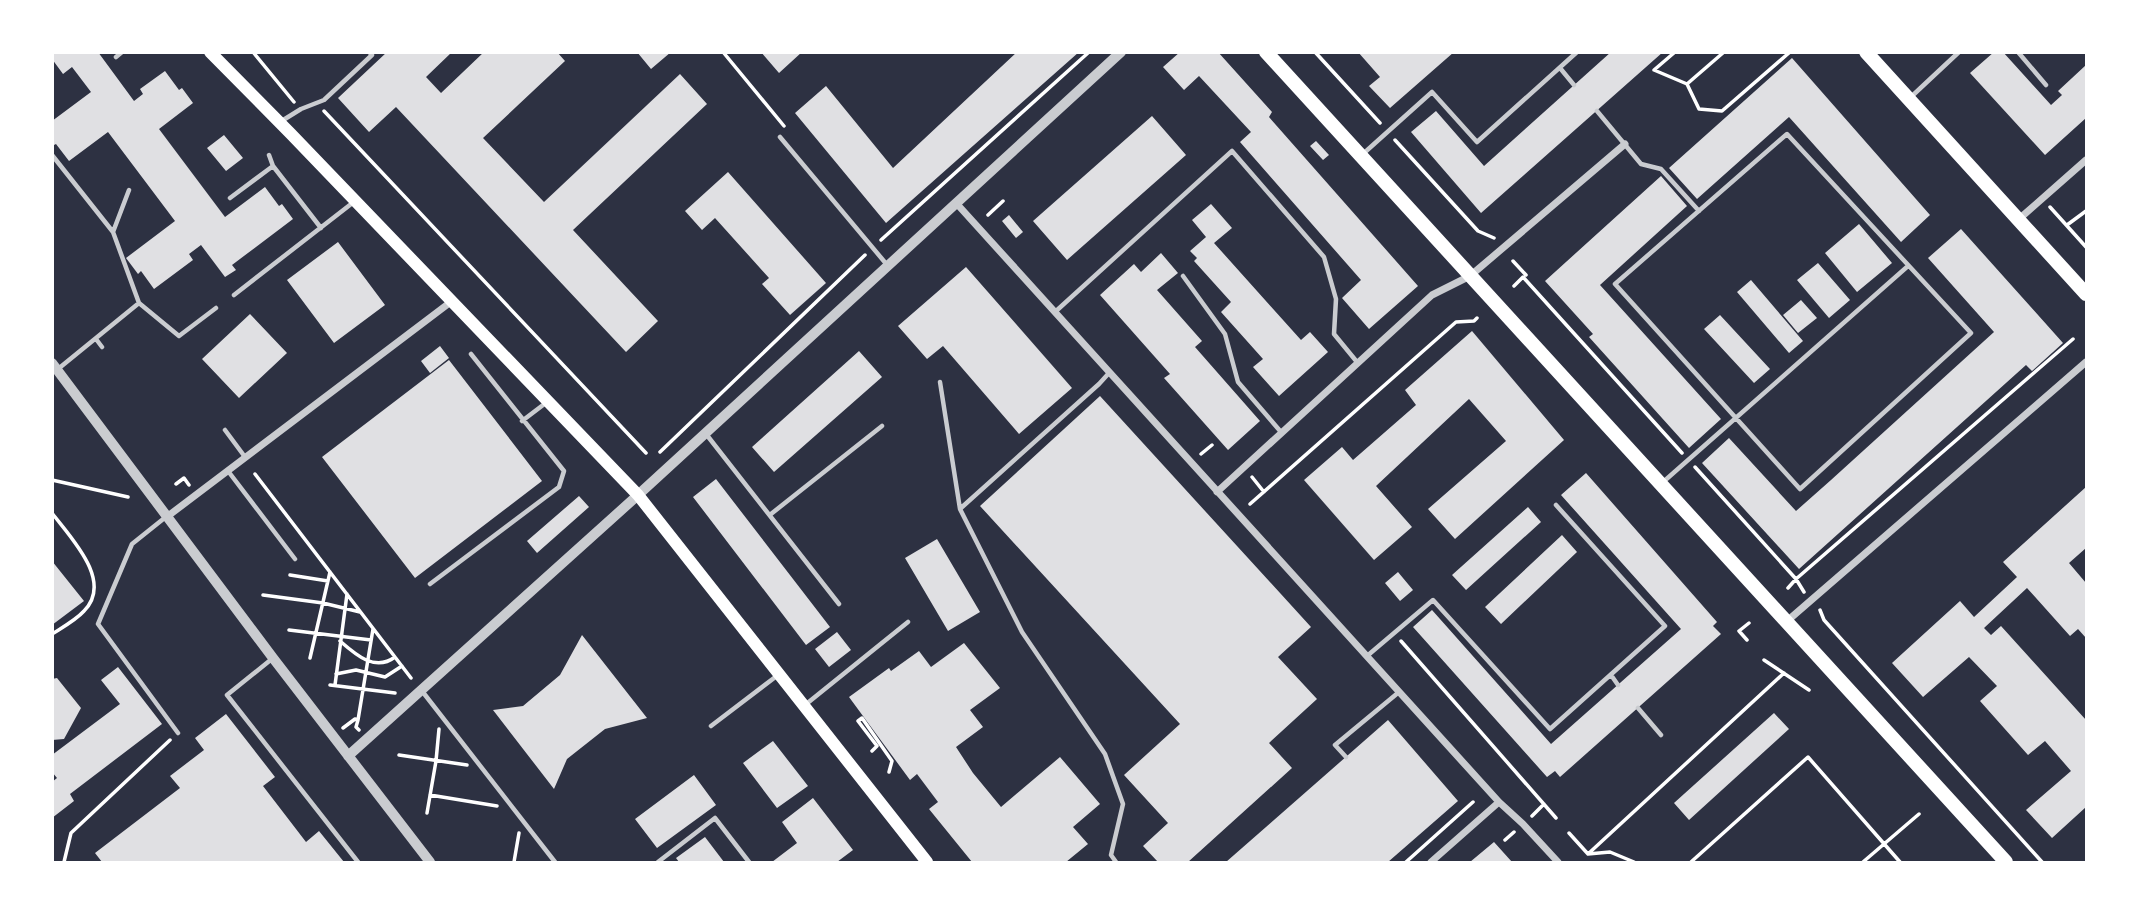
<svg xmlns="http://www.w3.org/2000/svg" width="2139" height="915" font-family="'Nunito Sans',sans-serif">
<rect width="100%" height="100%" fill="#2d3142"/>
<!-- building -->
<path fill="#e0e0e3" d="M52 52H98L134 101 143 94 140 89 165 71 179 90 182 88 193 103 159 129 225 217 265 187 279 206 282 204 293 219 232 265 236 270 225 277 201 245 189 254 193 260 154 289 141 271 138 274 126 258 175 221 108 132 69 161 56 144 52 146V121L91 92 72 67 63 74 52 59Z
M387 52H452L426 77 441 93 484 52H557L565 61 483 138 544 202 680 74 707 104 573 230 658 321 626 352 396 107 369 132 338 98Z
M637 52H671L651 69Z
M761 52H802L779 73Z
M1017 52H1079L886 223 795 113 826 86 893 168Z
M1180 52H1218L1272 112 1269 117 1418 286 1369 329 1342 298 1361 280 1240 142 1251 132 1199 76 1184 90 1163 67Z
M1358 52H1454L1390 108 1369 86 1380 77Z
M1611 52H1663L1481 213 1411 132 1436 111 1484 166Z
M1994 52H2003L2051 105 2062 95 2058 91 2086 65V118L2045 155 1970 73Z
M1792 58 1930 215 1901 242 1789 117 1697 199 1669 168Z
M1152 116 1186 155 1067 260 1033 221Z
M224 135 243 158 226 171 207 148Z
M1316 141 1329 155 1323 160 1310 146Z
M728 172 826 283 790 315 762 284 769 278 715 218 702 230 685 211Z
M1661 176 1687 206 1600 285 1721 419 1689 448 1589 337 1593 334 1545 281Z
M1211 204 1232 228 1214 243 1301 340 1310 332 1328 352 1279 396 1253 367 1263 359 1221 312 1231 302 1194 261 1197 258 1190 251 1206 237 1192 220Z
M1009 215 1023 232 1016 238 1002 221Z
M1859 224 1892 263 1857 292 1825 253Z
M1961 229 2063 343 2032 371 2026 365 1799 569 1702 463 1729 438 1796 511 1831 480 1994 332 1928 258Z
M338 242 385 305 334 343 287 280Z
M1161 253 1178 273 1157 290 1202 341 1195 347 1260 421 1228 450 1164 378 1170 374 1100 295 1134 264 1141 272Z
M1818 263 1850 300 1829 318 1797 280Z
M966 267 1072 388 1019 434 943 346 927 359 898 326Z
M1751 280 1803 341 1789 353 1737 292Z
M1801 300 1817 318 1798 333 1783 315Z
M250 314 287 353 239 398 202 359Z
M1720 315 1770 369 1754 383 1704 329Z
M1472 331 1564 440 1455 539 1428 509 1506 441 1469 399 1376 486 1412 527 1374 560 1304 480 1342 447 1353 460 1416 405 1405 390Z
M440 346 449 358 430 373 421 361Z
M859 351 882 377 774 472 752 447Z
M449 360 542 481 415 578 322 457Z
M1100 396 1311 627 1278 657 1317 699 1269 743 1292 768 1188 862H1158L1143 846 1168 823 1124 775 1180 724 980 506Z
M1586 473 1717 622 1713 626 1721 634 1560 777 1555 771 1547 777 1413 627 1432 610 1551 744 1681 629 1561 495Z
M716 479 830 627 806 645 693 497Z
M2086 487V548L2069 563 2086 583V638L2078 629 2070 636 2027 588 1984 628 1991 635 2001 626 2086 720V807L2052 838 2026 810 2071 771 2045 741 2028 755 1980 701 1997 686 1969 657 1923 697 1892 663 1960 601 1974 617 2017 577 2003 562Z
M579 496 589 507 537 553 527 541Z
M1528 507 1541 522 1466 590 1452 575Z
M1562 535 1577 552 1501 624 1485 607Z
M937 539 980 612 948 631 905 558Z
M52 561 84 601 52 625Z
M1398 572 1413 590 1400 601 1385 583Z
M837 632 851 650 829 667 815 649Z
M582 635 647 718 605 729 567 759 554 789 493 710 523 706 560 675Z
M964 643 1000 688 970 710 983 727 956 747 973 773 1001 807 1060 757 1100 804 1073 827 1088 844 1066 862H972L929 809 938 802 917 774 910 780 849 697 889 668 891 671 919 651 931 667Z
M118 667 162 724 70 794 74 801 52 818V782L57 778 52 772V755L120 704 101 680Z
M57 678 81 708 64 739 52 740V679Z
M1774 713 1789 729 1689 820 1674 803Z
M226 714 275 777 263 786 306 842 319 831 344 862H102L95 853 180 788 170 776 204 750 195 738Z
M1388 720 1458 801 1388 862H1226Z
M773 741 808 786 777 808 743 763Z
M694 775 716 805 657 848 635 819Z
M813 798 853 850 837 862H772L797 843 782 822Z
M705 837 724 862H679L676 858Z
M1494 842 1512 862H1470Z"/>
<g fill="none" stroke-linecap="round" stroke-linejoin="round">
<!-- path -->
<path stroke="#fff" stroke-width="3.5" d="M253 52 294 102
M723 52 784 126
M1315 52 1380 123
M1675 52 1654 70 1687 84 1699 109 1722 111 1790 52
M1687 84 1724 52
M324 111 646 453
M1395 140 1478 231 1494 238
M2050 207 2086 247
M988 215 1003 201
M2067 225 2086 211
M881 240 1089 52
M1513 261 1526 275
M1514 286 1523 277 1682 453
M660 452 865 255
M1201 454 1212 445
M1695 467 1796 579 2073 339
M255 474 411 678
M1252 477 1264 492
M52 480 128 497
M176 484 184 478 189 485
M1250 504 1456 322 1474 321 1477 318
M52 513C70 537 114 581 84 611 76 620 63 627 52 634
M290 575 328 581
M1788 588 1796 579 1804 592
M263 595 323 603 360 612
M1820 610 1824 620 2042 862
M289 630 371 640
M1747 640 1739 631 1749 623
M340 641C356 655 375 672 395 657
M1401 641 1556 818
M310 658 330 572
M1764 660 1809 690
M336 674 356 670 385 677 402 666
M330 685 395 693
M335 685 347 594
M355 719 358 720 356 727 359 730
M358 720 373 629
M343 728 355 719
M872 751 877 746 858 721 862 718 892 761 889 772
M399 755 467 765
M430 795 497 806
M427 813 436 761 439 729
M1532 816 1544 804
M1569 833 1588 854 1610 852 1634 862
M1505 840 1514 832
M1588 854 1784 673
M64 862 71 833 170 740
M514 862 519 833
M1406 862 1473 802
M1691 862 1808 757 1900 862
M1863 862 1919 814"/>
<!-- service -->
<path stroke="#caccd0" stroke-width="4.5" d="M2018 52 2046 85
M116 57 122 52
M1560 68 1574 85
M1912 96 1959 52
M1597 111 1641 164 1661 169 1699 211
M280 122 301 109 324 100 372 55 369 52
M1787 134 1971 333 1800 489 1615 284Z
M780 137 888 266
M1364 153 1432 92 1477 142 1577 52
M52 155 113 232 139 303 58 369
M269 155 273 166
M230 198 273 166 321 228
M113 232 129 190
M1183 276 1225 334 1238 382 1281 432
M234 295 355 201
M139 303 179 336 216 308
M1055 312 1232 151 1324 257 1336 299 1334 334 1357 362
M96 339 102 347
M940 382 960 509 1022 632 1105 754 1123 804 1111 855 1116 862
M522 421 547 402
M225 430 245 457
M706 434 839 604
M228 471 295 559
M1662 483 1908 266
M961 508 1099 384 1109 373
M771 514 882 426
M167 516 132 544 98 624 178 733
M430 584 559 487 564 471 471 354
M1367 656 1433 600 1550 729 1665 626 1556 505
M273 658 227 695 358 862
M1611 675 1618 685
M422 691 555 862
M805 705 908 622
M1638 708 1661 735
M711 726 778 675
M1346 757 1335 745 1399 692
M658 862 715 818 749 862"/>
<!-- minor -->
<path stroke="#caccd0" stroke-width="7" d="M957 204 1499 802 1523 824 1558 862
M2019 219 2086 160
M1217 492 1432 295 1470 276 1625 144
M168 516 452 301
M1786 622 2086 362
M1431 862 1499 802"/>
<!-- tertiary -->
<path stroke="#caccd0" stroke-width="10" d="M52 363 273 658 430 862
M348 756 638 495 1121 52"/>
<!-- secondary -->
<path stroke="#fff" stroke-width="12" d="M210 52 291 134 638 495 927 862"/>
<!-- primary -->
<path stroke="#fff" stroke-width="14" d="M1266 52 2006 862
M1866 52 2086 294"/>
</g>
<!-- border -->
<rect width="2139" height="915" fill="none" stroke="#ffffff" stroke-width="108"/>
</svg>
